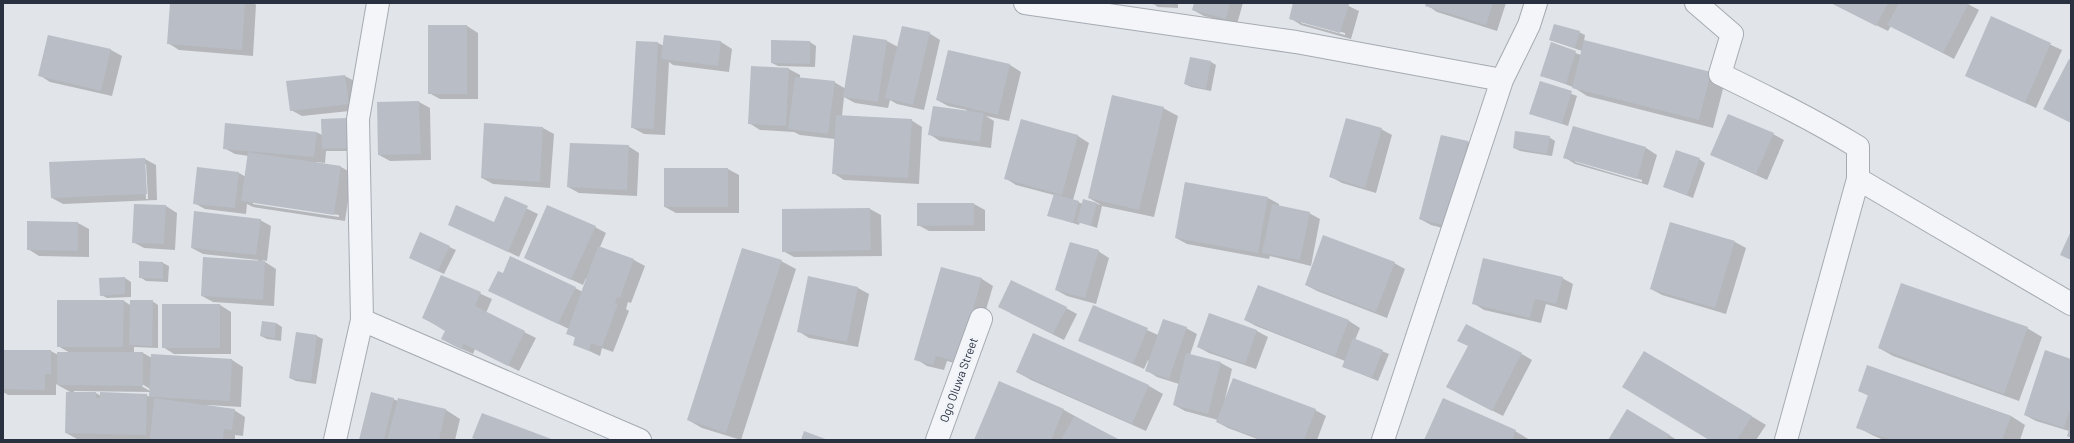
<svg xmlns="http://www.w3.org/2000/svg" width="2074" height="443" font-family="Barlow,sans-serif">
<rect width="100%" height="100%" fill="#e1e4e9"/>
<!-- shadow -->
<path fill="#0003" fill-rule="evenodd" d="M171 3H254L256 5 253 56 179 50 168 43Z
M1152 3H1178V8L1158 7Z
M1195 3H1243L1237 24 1204 16 1193 10Z
M1294 3H1342L1359 11 1351 39 1301 25 1290 18ZM1301 21 1345 33V35L1301 23Z
M1424 3H1506L1497 31 1437 12Z
M1831 3H1966L1979 10 1954 59 1891 26 1888 31Z
M1992 18 2062 50 2036 108 1966 76Z
M429 26H467L478 33V99H440L429 93Z
M1579 32 1585 35 1584 41 1711 73 1725 81 1713 128 1587 96 1573 87 1541 75 1551 44 1581 55 1582 51 1550 40Z
M929 33 940 40 924 110 897 104 890 100 888 108 855 103 844 97 842 116 911 120 922 127 919 184 844 180 833 173 835 139 800 135 794 132 760 130 749 123 752 67 789 69 800 75V79L834 82 846 89 887 41 898 47Z
M48 36 111 50 122 56 112 96 50 82 39 75Z
M665 36 721 42 732 49 729 72 673 65 669 62 665 135 644 134 633 128 637 42 658 43 664 46Z
M772 41 810 42 816 46 815 67 778 66 772 63Z
M949 51 1010 65 1021 72 1009 121 986 116 994 121 991 148 940 141 929 134 966 112 967 110 948 106 937 100Z
M1211 62 1216 65 1211 91 1191 87 1185 84Z
M345 76 356 82 359 110 302 116 291 110Z
M1540 82 1577 96 1568 126 1530 113Z
M419 102 430 108 431 160 390 161 379 155Z
M1163 108 1178 116 1154 217 1102 206 1097 228 1080 222 1079 225 1048 215 1054 195 1016 185 1005 178 1021 121 1078 136 1089 143 1073 200 1083 204 1084 200 1101 205 1089 198Z
M1573 127 1646 148 1657 155 1648 185 1575 164 1564 157ZM1575 160 1642 180V182L1575 162Z
M543 128 554 134 550 188 493 184 482 178Z
M1381 129 1392 135 1376 193 1342 183 1331 177Z
M316 132 355 151H326L325 163 316 162V163L341 167 352 173 345 221 253 207 247 204 246 214 205 209 194 203 239 173 246 177 249 156 235 154 224 148ZM253 202 339 215V217L253 204Z
M1773 134 1784 140 1767 180 1712 155Z
M1441 136 1468 142 1479 149 1458 232 1431 225 1420 219Z
M1549 137 1555 141 1552 156 1520 151 1514 148Z
M628 146 639 153 637 196 579 193 568 187Z
M145 159 156 165 157 200 63 204 52 198ZM144 164H146L148 199H146Z
M1699 159 1705 163 1693 198 1664 187Z
M728 169 739 175V213H676L665 207Z
M1185 183 1268 198 1279 204V207L1309 213 1320 219 1311 266 1270 256 1269 259 1187 244 1176 238Z
M505 198 538 214 519 257 449 224 494 223Z
M918 204H974L985 210V231H929L918 225Z
M166 206 177 213 175 250 144 248 133 242Z
M870 209 881 215 882 256 794 257 783 251V210Z
M260 220 271 226 267 261 262 260 276 269 274 306 213 302 202 296 259 260 203 254 192 248Z
M28 222 78 223 89 229V257L39 256 28 249Z
M595 227 606 233 600 247 634 260 645 266 631 303 628 302 626 309 629 311 613 352 602 348 600 356 574 344 576 338 567 333 569 329 490 291 575 288 583 292 587 279 586 278 583 285 525 258Z
M421 234 456 250 444 274 410 258Z
M1735 242 1746 248 1726 314 1662 295 1651 289Z
M1098 251 1109 258 1096 304 1067 296 1056 290Z
M781 261 796 269 741 440 702 428 688 420Z
M163 263 169 266 168 282 146 281 140 277Z
M1394 263 1405 269 1387 318 1317 291 1306 285Z
M941 268 982 279 993 286 969 367 947 361 944 370 927 366 916 359Z
M441 276 492 299 486 313 536 338 519 371 475 349 473 354 453 345 442 339 446 331 423 318Z
M809 277 858 288 869 294 858 347 809 338 798 331Z
M125 278 131 282V297L107 298 101 295Z
M1562 278 1573 284 1567 310 1546 304 1541 323 1484 310 1473 303Z
M1258 286 1349 321 1360 328 1355 340 1389 354 1378 381 1349 369 1345 361 1256 326 1245 320Z
M124 301 130 305 152 301 158 305V348L134 347V353H143L152 358V355L232 360 243 367 241 407 207 405V407L234 410 245 417 243 436 235 435V440L77 439 66 433 72 393 56 384V395H8L3 392V351H51L58 355 70 353 58 346ZM139 382 150 389V391L138 384ZM74 391 150 392V397L146 395 101 396 96 393H74Z
M163 305H220L231 312V354H174L163 347Z
M1094 306 1158 335 1186 328 1197 334 1190 355 1221 363 1232 369 1225 399 1315 410 1326 416 1317 440H1260L1228 428 1217 422 1218 420 1185 411 1174 405 1179 384 1157 377 1146 370 1149 361 1148 360 1144 369 1080 340Z
M1066 308 1077 314 1064 340 1010 313Z
M1210 314 1257 331 1268 337 1256 369 1209 353 1198 347Z
M263 322 276 323 282 327 281 341 267 339 261 336Z
M2027 328 2042 337 2019 401 1893 356 1879 348Z
M297 333 317 336 323 339 316 384 296 381 290 378Z
M1034 334 1149 386 1163 394 1146 431 1031 380 1017 372Z
M1522 354 1532 360 1503 416 1458 393Z
M1659 360 1766 425 1756 440H1711Z
M2071 360V438L2069 431 2036 421 2025 415Z
M1868 366 2011 416 2025 425 2020 440H1884L1872 435 1857 427 1869 396 1859 391Z
M393 399 398 401 446 410 460 419 455 440H360Z
M1443 399 1515 431 1530 440H1425Z
M1064 410 1118 440H977Z
M1627 410 1677 440H1609Z"/>
<!-- building -->
<path fill="#b8bdc6" d="M170 3H245L242 50 167 44Z
M1150 3H1172V5L1150 4Z
M1194 3H1230L1226 19 1192 10Z
M1293 3 1349 4 1340 33 1289 19Z
M1426 3H1493L1486 25 1425 6Z
M1831 3H1888L1876 26Z
M1899 3H1969L1943 53 1887 25Z
M1991 16 2051 43 2025 103 1965 76Z
M1554 24 1580 31 1575 48 1549 40Z
M428 25H467V94H428Z
M902 26 930 32 913 105 885 98Z
M48 35 111 49 101 91 38 76Z
M664 35 721 41 718 66 661 59Z
M853 35 887 40 878 102 843 97Z
M771 40 810 41V64L771 63Z
M1584 40 1711 72 1699 120 1572 88Z
M636 41 658 42 654 129 631 128Z
M1551 42 1576 51 1566 84 1540 76Z
M948 50 1010 64 998 115 936 100Z
M1190 57 1211 61 1206 89 1184 84Z
M2069 59 2071 60V123L2043 109Z
M751 66 789 68 786 126 748 124Z
M345 75 349 104 290 111 286 81Z
M795 77 835 81 828 134 788 129Z
M1540 81 1572 91 1562 124 1529 114Z
M1112 95 1164 107 1139 210 1088 198Z
M419 101 421 154 378 155 377 102Z
M933 106 984 113 980 142 928 135Z
M1728 114 1774 133 1756 174 1710 155Z
M836 115 912 119 908 178 832 174Z
M348 118 349 148 322 149 321 119Z
M1346 118 1382 128 1365 188 1329 177Z
M1021 119 1078 135 1062 195 1004 179Z
M225 123 317 132 314 157 223 149Z
M484 123 543 127 540 182 481 178Z
M1573 126 1646 147 1637 179 1563 158Z
M1515 131 1550 136 1547 154 1513 148Z
M1441 135 1468 141 1447 226 1419 219Z
M570 143 629 145 627 190 567 187Z
M1676 150 1700 158 1687 195 1663 187Z
M248 152 341 166 334 215 241 201Z
M145 158 147 194 51 198 49 162Z
M197 167 239 172 235 208 193 204Z
M664 168H728V207H664Z
M1185 182 1268 197 1258 253 1175 238Z
M1054 194 1079 201 1073 223 1047 216Z
M505 196 528 206 508 252 448 225 456 205 494 222Z
M1083 199 1097 203 1091 226 1077 222Z
M917 203H974V225L917 226Z
M134 204 166 205 164 244 132 243Z
M1272 204 1310 212 1300 260 1262 253Z
M547 205 596 226 571 280 524 258Z
M870 208 871 250 782 252V209Z
M194 211 261 219 256 255 191 248Z
M27 221 78 222V251L27 250Z
M1670 222 1735 241 1715 308 1650 289Z
M2071 231V260L2060 255Z
M420 232 450 246 438 271 409 258Z
M1323 235 1395 262 1376 312 1305 285Z
M1070 242 1099 250 1085 298 1055 290Z
M598 246 634 259 620 298 617 297 615 303 618 304 602 347 591 343 589 351 573 345 575 337 566 334Z
M742 248 782 260 726 433 687 420Z
M510 256 576 287 558 324 488 291 498 271 503 273Z
M203 257 265 261 263 300 201 296Z
M1483 258 1563 277 1556 304 1535 299 1530 318 1472 304Z
M139 261 163 262V279L139 278Z
M941 267 982 278 958 362 936 356 933 365 914 360Z
M441 275 481 292 475 306 525 331 508 366 464 344 461 349 441 339 445 331 437 326V325L422 318Z
M808 276 858 287 847 342 797 332Z
M125 277V294L100 296 99 278Z
M1011 280 1067 307 1053 334 998 307Z
M1901 283 2028 327 2004 394 1878 348Z
M1258 285 1349 320 1335 356 1244 320Z
M57 300H124L123 347H57Z
M130 300H153L152 346 129 345Z
M162 304H220V348H162Z
M1093 305 1148 328 1133 364 1078 341Z
M1209 313 1257 330 1245 364 1197 347Z
M1163 319 1187 327 1169 379 1145 371Z
M262 321 276 323 275 338 260 336Z
M1466 324 1522 353 1492 411 1446 387 1468 346 1457 341Z
M296 332 317 335 311 381 289 378Z
M1033 333 1149 385 1132 424 1016 372Z
M1353 338 1383 350 1372 378 1342 367Z
M3 350H51V374H45V390L3 389Z
M2045 350 2071 359V406L2064 428 2024 415Z
M1644 351 1752 416 1737 440H1709L1622 387Z
M57 352H143V386L57 385Z
M1186 353 1221 362 1208 414 1173 405Z
M151 354 232 359 230 401 149 397Z
M1867 365 2011 416 2002 440H1891L1856 428 1868 395 1858 391Z
M1233 378 1316 409 1304 440H1263L1216 422Z
M999 381 1064 409 1051 440H974Z
M66 392H96V398H100V392L147 394 146 435 65 433Z
M371 392 394 398 384 440H359Z
M154 398 235 409 232 430 224 429 223 440 150 439Z
M398 398 446 409 439 440H387Z
M1443 398 1516 430 1512 440H1424Z
M1627 409 1670 435 1666 440H1608Z
M482 413 554 440H477L472 438Z
M1074 416 1120 440H1061Z
M2071 424V438L2067 436Z
M804 431 828 440H801Z"/>
<g fill="none" stroke-linecap="round" stroke-linejoin="round">
<defs>
<path id="minor" d="M1025 3 1296 42 1502 80
M1696 3 1732 34 1720 74C1767 97 1814 120 1858 147V179L1786 440
M1858 179 2071 304
M362 320 640 440
M335 440 362 320 358 119 378 3
M937 440 981 319
M1383 440 1502 80 1529 25 1536 3"/>
</defs>
<!-- minor casing -->
<use href="#minor" stroke="#a6abb3" stroke-width="24"/>
<!-- minor -->
<use href="#minor" stroke="#f3f5f8" stroke-width="22"/>
</g>
<g text-anchor="middle" stroke-width="4" stroke-linejoin="round" paint-order="stroke">
<!-- street labels -->
<g font-size="12" fill="#293141" stroke="#f0f3f7">
<text transform="translate(959 380) rotate(-70)" y="4">Ogo Oluwa Street</text>
</g>
</g>
<!-- border -->
<rect width="2074" height="443" fill="none" stroke="#293141" stroke-width="8"/>
</svg>
